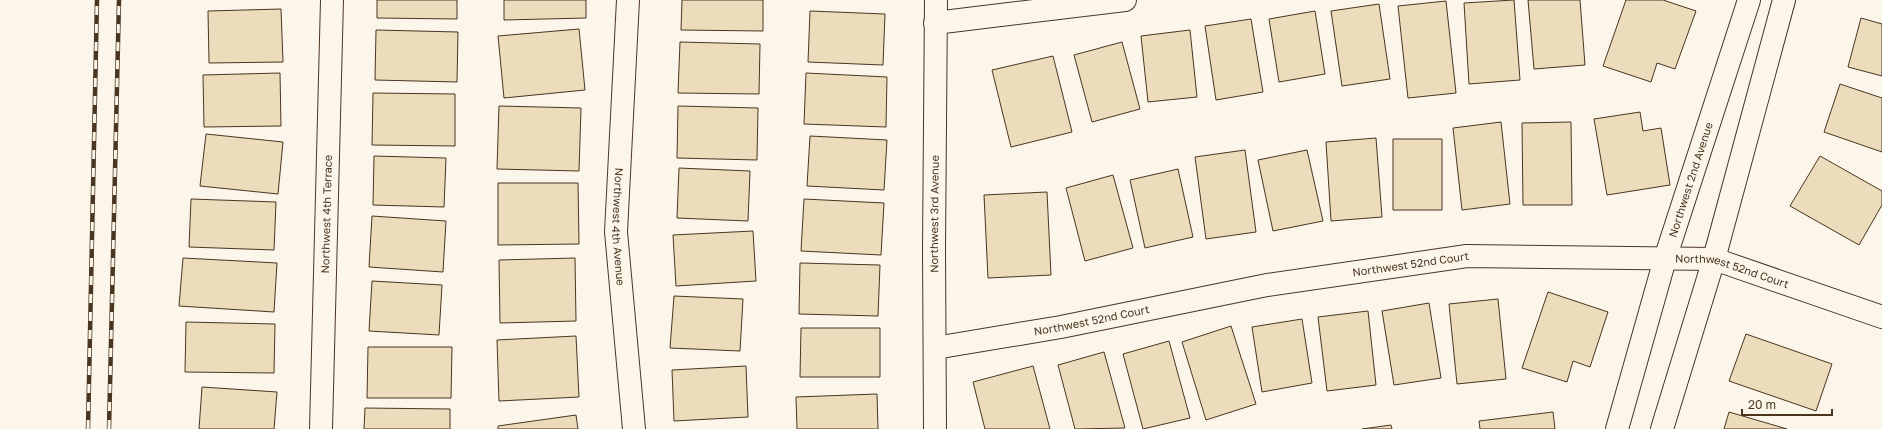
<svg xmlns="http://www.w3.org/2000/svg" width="1882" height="429" font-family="'Golos Text',sans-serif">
<rect width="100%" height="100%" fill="#fbf6e9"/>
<!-- building -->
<path fill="#ecdcbc" stroke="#4a3520" d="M377 0H457V19L377 18Z
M504 0H586V18L504 20Z
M682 0H763V31L681 30Z
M1514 0 1520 80 1469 84 1464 3Z
M1528 0H1580L1585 65 1534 69Z
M1626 0H1663L1696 11 1675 69 1657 63 1651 82 1603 66Z
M1446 1 1456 93 1408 98 1398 6Z
M1379 4 1390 79 1342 86 1331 11Z
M281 9 283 62 209 63 208 11Z
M810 11 885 14 883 65 808 62Z
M1315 11 1325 74 1279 82 1269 19Z
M1861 18 1882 24V76L1848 67Z
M1251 19 1263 92 1216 100 1205 26Z
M579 29 585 90 504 98 498 36Z
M376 30 458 32 457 82 375 80Z
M1190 30 1197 97 1148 102 1141 36Z
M680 42 760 44 759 94 678 93Z
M1122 42 1140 109 1092 122 1074 55Z
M1053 56 1072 132 1011 147 992 70Z
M280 73 281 126 204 127 203 75Z
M806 73 887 77 886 127 804 124Z
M1840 84 1882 98V152L1824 132Z
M373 93 455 94V146L372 145Z
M499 106 581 108 579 171 497 169Z
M678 106 758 108 757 160 677 158Z
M1640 112 1643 131 1661 128 1670 185 1607 195 1594 119Z
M1501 122 1510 204 1462 210 1453 128Z
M1571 122 1572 205H1523L1522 123Z
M206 134 283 142 278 194 200 186Z
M810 136 887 140 884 190 807 186Z
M1376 138 1382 217 1331 221 1326 142Z
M1393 139H1442V210H1393Z
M1245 150 1256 232 1206 239 1195 157Z
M1307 150 1323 221 1273 231 1258 160Z
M374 156 446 158 444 207 373 205Z
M1820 156 1882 191V205L1859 245 1790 206Z
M679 168 750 171 748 221 677 218Z
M1178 169 1193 237 1145 248 1130 180Z
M1113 175 1133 248 1085 261 1066 188Z
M498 183H578L579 244 498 245Z
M1047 192 1051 275 988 278 984 195Z
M191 199 276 202 274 250 189 247Z
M804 199 884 203 881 255 801 251Z
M372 216 446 221 443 272 369 267Z
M753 231 756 281 676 286 673 235Z
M183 258 277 263 274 312 179 306Z
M575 258 576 321 500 323 499 260Z
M800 263 880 265 878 316 799 314Z
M372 281 442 285 439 335 369 331Z
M1548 292 1608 312 1590 367 1573 361 1567 382 1522 368Z
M674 296 743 299 740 351 670 348Z
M1498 299 1506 379 1457 384 1449 304Z
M1429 303 1441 378 1394 385 1382 311Z
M1368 311 1376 385 1327 391 1318 317Z
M1302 319 1312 383 1262 392 1252 327Z
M186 322 275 324 274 373 185 372Z
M1231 326 1256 404 1206 420 1182 342Z
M801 328H880V377H800Z
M1746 334 1832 364 1816 411 1729 381Z
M576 336 579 397 499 401 497 340Z
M1169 341 1190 418 1143 429 1123 354Z
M368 347H452L451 398H367Z
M1104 352 1125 428 1075 429 1058 365Z
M746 366 748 417 674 421 672 370Z
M1033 366 1050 429H985L973 382Z
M202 387 277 392 274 429H199Z
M877 394 878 429H797L796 397Z
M365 408 450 409V429H364Z
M1553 412 1555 429H1480L1479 421Z
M1729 412 1787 429H1724Z
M576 415 578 429H498V426Z
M1391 425 1392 429H1362Z"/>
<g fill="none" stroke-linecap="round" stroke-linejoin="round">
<defs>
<g id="minor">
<path id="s1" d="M628 0 616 232 634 429"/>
<path d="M935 23 1125 0"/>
<path id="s2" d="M935 348 1061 327 1267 285 1467 256 1714 259 1882 317"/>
<path id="s3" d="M321 429 332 0"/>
<path id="s4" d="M935 429 934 249 936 0"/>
<path id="s5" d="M1617 429 1665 259 1749 0"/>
<path d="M1662 429 1714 259 1784 0"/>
</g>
</defs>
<!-- minor casing -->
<use href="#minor" stroke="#4a3520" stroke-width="24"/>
<!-- minor -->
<use href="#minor" stroke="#fbf6e9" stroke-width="22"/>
<defs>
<path id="rail" d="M88 429 97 0
M109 429 119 0"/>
</defs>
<!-- rail casing -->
<use href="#rail" stroke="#4a3520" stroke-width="4.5"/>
<!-- rail -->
<use href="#rail" stroke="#fbf6e9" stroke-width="3" stroke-dasharray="9" stroke-linecap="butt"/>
</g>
<g text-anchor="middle" stroke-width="3" stroke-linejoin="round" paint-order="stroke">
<!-- street labels -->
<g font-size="11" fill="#4a3520" stroke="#fbf6e9">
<text dy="4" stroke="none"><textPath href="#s5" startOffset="260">Northwest 2nd Avenue</textPath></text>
<text dy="4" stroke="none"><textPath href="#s4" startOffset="215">Northwest 3rd Avenue</textPath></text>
<text dy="4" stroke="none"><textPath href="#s3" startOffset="215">Northwest 4th Terrace</textPath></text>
<text dy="4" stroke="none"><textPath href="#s1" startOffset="227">Northwest 4th Avenue</textPath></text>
<text dy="4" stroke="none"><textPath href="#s2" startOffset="483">Northwest 52nd Court</textPath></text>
<text dy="4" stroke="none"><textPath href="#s2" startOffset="807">Northwest 52nd Court</textPath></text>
<text dy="4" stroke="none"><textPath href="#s2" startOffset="159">Northwest 52nd Court</textPath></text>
</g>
</g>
<!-- scale -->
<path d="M1742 409v6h90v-6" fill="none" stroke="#4a3520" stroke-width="2"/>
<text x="1748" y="409" font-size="12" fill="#4a3520" stroke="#fbf6e9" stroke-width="3" paint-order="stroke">20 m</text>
</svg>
